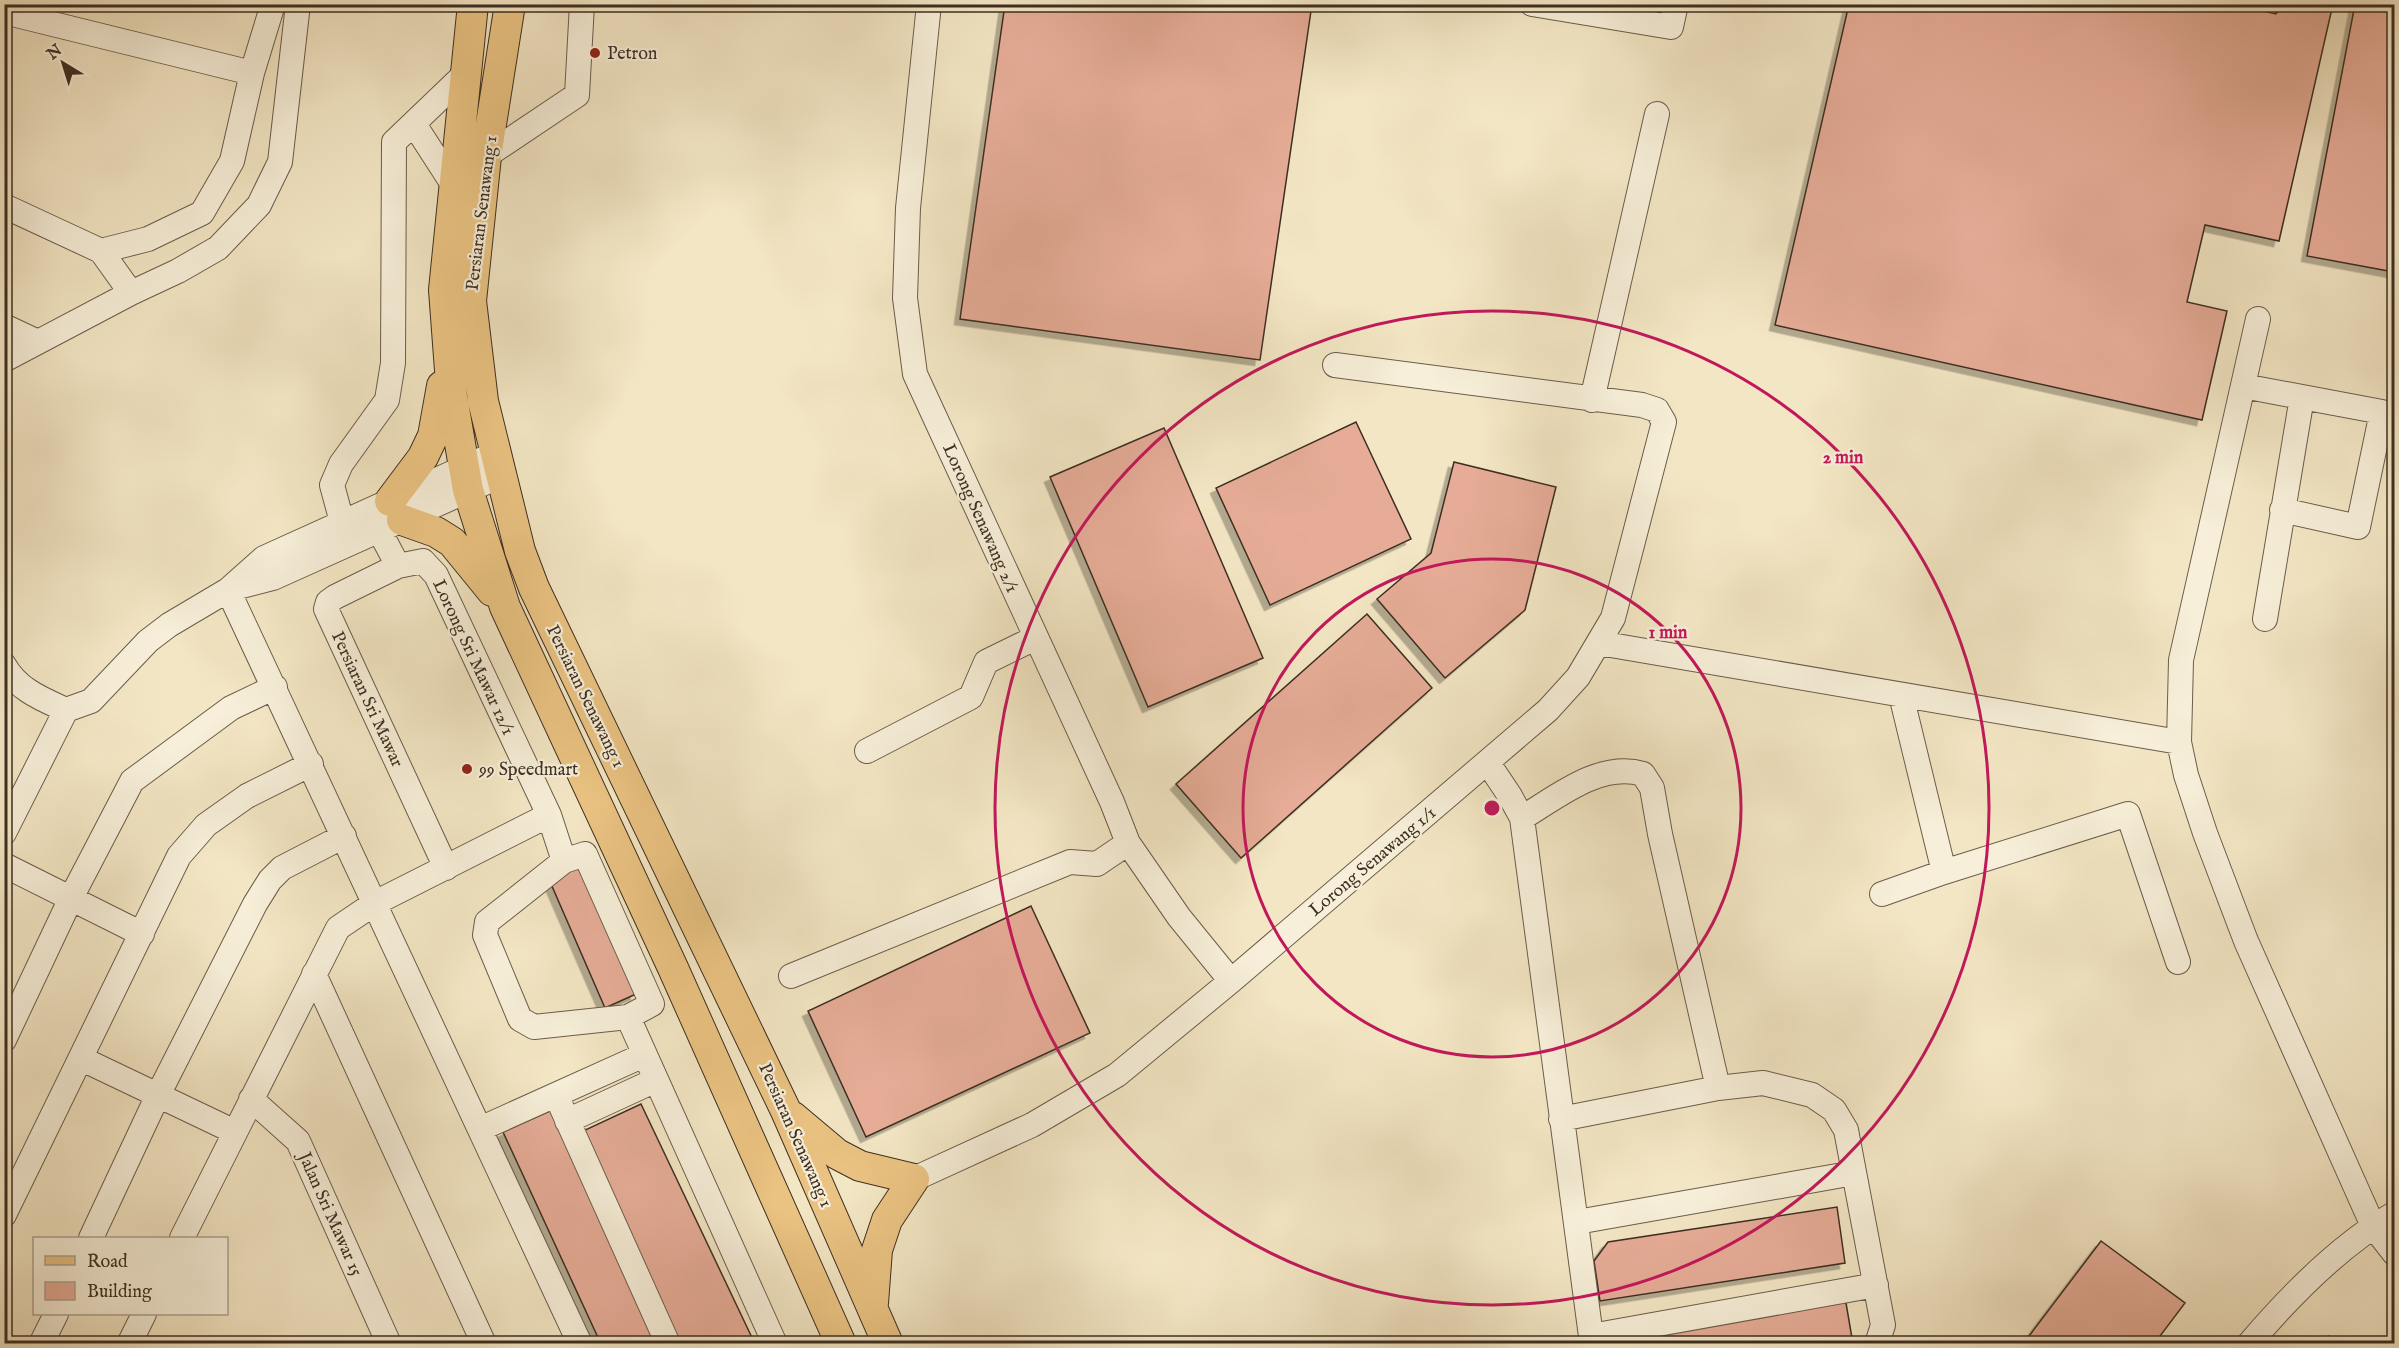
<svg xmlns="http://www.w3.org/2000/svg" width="2399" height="1348" font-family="'IM FELL English',serif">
<defs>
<filter id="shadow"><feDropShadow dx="-5.5" dy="5.5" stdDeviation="0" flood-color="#0004"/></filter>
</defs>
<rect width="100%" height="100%" fill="#f3e6c4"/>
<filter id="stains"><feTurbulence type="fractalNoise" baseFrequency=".00333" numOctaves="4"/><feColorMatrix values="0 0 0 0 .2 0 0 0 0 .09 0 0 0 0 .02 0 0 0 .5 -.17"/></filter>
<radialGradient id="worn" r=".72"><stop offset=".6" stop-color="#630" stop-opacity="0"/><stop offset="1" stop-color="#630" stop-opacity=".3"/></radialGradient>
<!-- building -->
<path fill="#e6ac97" stroke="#3d2f22" stroke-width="1.5" filter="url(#shadow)" d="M1005 4H1312L1260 360 960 319Z
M1849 4H2232L2276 14 2282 4H2333L2279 241 2205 225 2187 302 2227 311 2202 420 1775 325Z
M2355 4H2394V272L2307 256Z
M1356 422 1411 539 1270 605 1216 488Z
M1164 428 1263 658 1148 707 1050 477Z
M1454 462 1556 487 1525 610 1445 678 1377 599 1431 553Z
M1367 614 1432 688 1241 858 1176 784Z
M578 863 636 994 605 1008 548 877Z
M1031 906 1090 1033 866 1137 808 1011Z
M641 1104 755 1344H677L583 1131Z
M552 1110 660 1344H601L503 1132Z
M1837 1207 1845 1263 1600 1301 1594 1261 1608 1242Z
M2101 1241 2185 1303 2154 1344H2023Z
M1845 1297 1853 1344H1603Z
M2329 1336 2340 1344H2324Z"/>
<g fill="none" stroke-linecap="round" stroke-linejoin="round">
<defs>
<path id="minor" d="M929 4 908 208 905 298 915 374 1112 802 1128 843 1179 917 1231 981
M1532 4 1671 27 1676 4
M4 12 252 73 273 4
M414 124 454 186
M486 156 577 95 582 4
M4 206 101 251 131 293
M101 251 148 239 202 213 232 161 252 73
M2258 319 2181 660 2179 742 2186 775 2205 833 2246 941 2373 1226 2394 1253
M4 326 38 342
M4 360 131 293 178 271 218 248 259 205 280 162 298 4
M2243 386 2382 412 2358 527 2282 510
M1592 400 1657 114
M342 522 332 485 341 464 387 400 393 363 394 142 465 74
M379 530 398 566 423 561 436 575 549 815 564 861 585 854 652 1004 628 1017 775 1344
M398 566 335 597 328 602 326 609 446 868
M234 588 273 578 500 476
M228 590 580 1344
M2265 619 2302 397
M1599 643 2179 742
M4 665C18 690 42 699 66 710L91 701 148 641 169 625 228 590 264 558 494 454
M1901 695 1944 872 2128 814 2178 962
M867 751 971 697 986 662 1035 638
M1488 763 1510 796 1522 818 1592 1344
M1522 818C1557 797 1600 761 1643 774L1652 788 1660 834 1718 1088
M4 833 66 710
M564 861 487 922 485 935 520 1019 534 1027 628 1017
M4 865 142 934
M1882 894 1944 872
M314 974 484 1344
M791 976 1070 862 1097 864 1128 843
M4 1040 71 898 132 781 231 708 275 687
M82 1059 235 1132
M556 1095 668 1344
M251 1099 298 1141 389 1344
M1561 1119 1718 1088 1763 1083 1812 1095 1834 1110 1846 1130 1883 1325 1877 1344
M567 1121 656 1080
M480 1129 644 1055
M914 1179 1032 1125 1117 1075 1231 981 1548 710 1578 677 1613 618 1664 422 1657 410 1642 405 1335 365
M4 1215 179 856 206 825 247 796 311 764
M1577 1222 1854 1173
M91 1238 158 1095 255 904 270 880 282 868 344 836
M182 1238 338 928 375 903 549 815
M1591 1336 1876 1285
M41 1344 56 1314
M129 1344 144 1314
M2249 1344C2289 1297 2341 1244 2394 1214"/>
<path id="major" d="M473 4 444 290 452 397 468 490 505 607 673 968 841 1344
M510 4 486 156 471 301 483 401 520 551 534 588 786 1111 888 1344
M390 501 423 457 433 436 442 386
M402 520 436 532 452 542 492 591
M793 1117 837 1154 860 1166 914 1179 887 1220 877 1250 873 1303"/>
</defs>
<!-- minor casing -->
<use href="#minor" stroke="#6a5d4a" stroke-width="26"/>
<!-- major casing -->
<use href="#major" stroke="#3d2f22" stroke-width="32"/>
<!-- minor -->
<use href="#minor" stroke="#f7efd9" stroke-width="24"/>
<!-- major -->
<use href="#major" stroke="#eac382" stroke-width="30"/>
</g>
<!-- distance rings -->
<g fill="none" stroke="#c2185b" stroke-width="3">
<circle cx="1492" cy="808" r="249"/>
<circle cx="1492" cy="808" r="497"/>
</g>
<!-- markers -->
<g fill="#8f2418" stroke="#f7efd9" stroke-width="2">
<circle cx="595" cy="53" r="6"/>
<circle cx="467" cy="769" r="6"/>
</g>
<g text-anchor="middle" stroke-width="4.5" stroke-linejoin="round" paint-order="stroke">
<!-- poi labels -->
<g font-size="18" fill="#3d2f22" stroke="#f7efd9" text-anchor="start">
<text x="607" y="59">Petron</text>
<text x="479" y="775">99 Speedmart</text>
</g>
<!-- street labels -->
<g font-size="18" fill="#3d2f22" stroke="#f7efd9">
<text transform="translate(481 213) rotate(-83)" y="6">Persiaran Senawang 1</text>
<text transform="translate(981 518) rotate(66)" y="6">Lorong Senawang 2/1</text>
<text transform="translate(474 657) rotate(65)" y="6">Lorong Sri Mawar 12/1</text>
<text transform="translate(586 696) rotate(64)" y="6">Persiaran Senawang 1</text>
<text transform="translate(368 699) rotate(65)" y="6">Persiaran Sri Mawar</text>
<text transform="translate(1372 861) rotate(-40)" y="6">Lorong Senawang 1/1</text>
<text transform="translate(796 1135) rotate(66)" y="6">Persiaran Senawang 1</text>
<text transform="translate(331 1214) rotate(66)" y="6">Jalan Sri Mawar 15</text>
</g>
</g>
<circle cx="1492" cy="808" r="9" fill="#c2185b" stroke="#f7efd9" stroke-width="3"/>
<g font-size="18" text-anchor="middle" font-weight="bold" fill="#c2185b" stroke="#f7efd9" stroke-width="4.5" stroke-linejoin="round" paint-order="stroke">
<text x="1843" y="463">2 min</text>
<text x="1668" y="638">1 min</text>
</g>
<!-- margin -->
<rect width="2399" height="1348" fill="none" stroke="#f3e6c4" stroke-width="24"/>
<rect x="6" y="6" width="2387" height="1336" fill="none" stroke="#3d2f22" stroke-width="3"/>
<rect x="12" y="12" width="2375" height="1324" fill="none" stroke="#3d2f22" stroke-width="1.5"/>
<!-- legend -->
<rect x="33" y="1237" width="195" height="78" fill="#f7efd9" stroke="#ada290" stroke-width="1.5"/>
<rect x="45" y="1256" width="30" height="9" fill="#eac382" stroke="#ada290" stroke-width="1.5"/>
<text x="87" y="1267" font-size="18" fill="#3d2f22">Road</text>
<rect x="45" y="1282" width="30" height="18" fill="#e6ac97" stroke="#ada290" stroke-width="1.5"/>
<text x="87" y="1297" font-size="18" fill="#3d2f22">Building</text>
<!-- north arrow -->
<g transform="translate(63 63) rotate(322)" stroke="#f7efd9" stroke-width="4.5" paint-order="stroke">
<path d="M0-4.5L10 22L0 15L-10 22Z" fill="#3d2f22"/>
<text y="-9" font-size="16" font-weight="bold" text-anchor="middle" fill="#3d2f22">N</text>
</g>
<rect width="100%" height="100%" filter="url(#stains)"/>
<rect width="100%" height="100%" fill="url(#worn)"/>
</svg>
